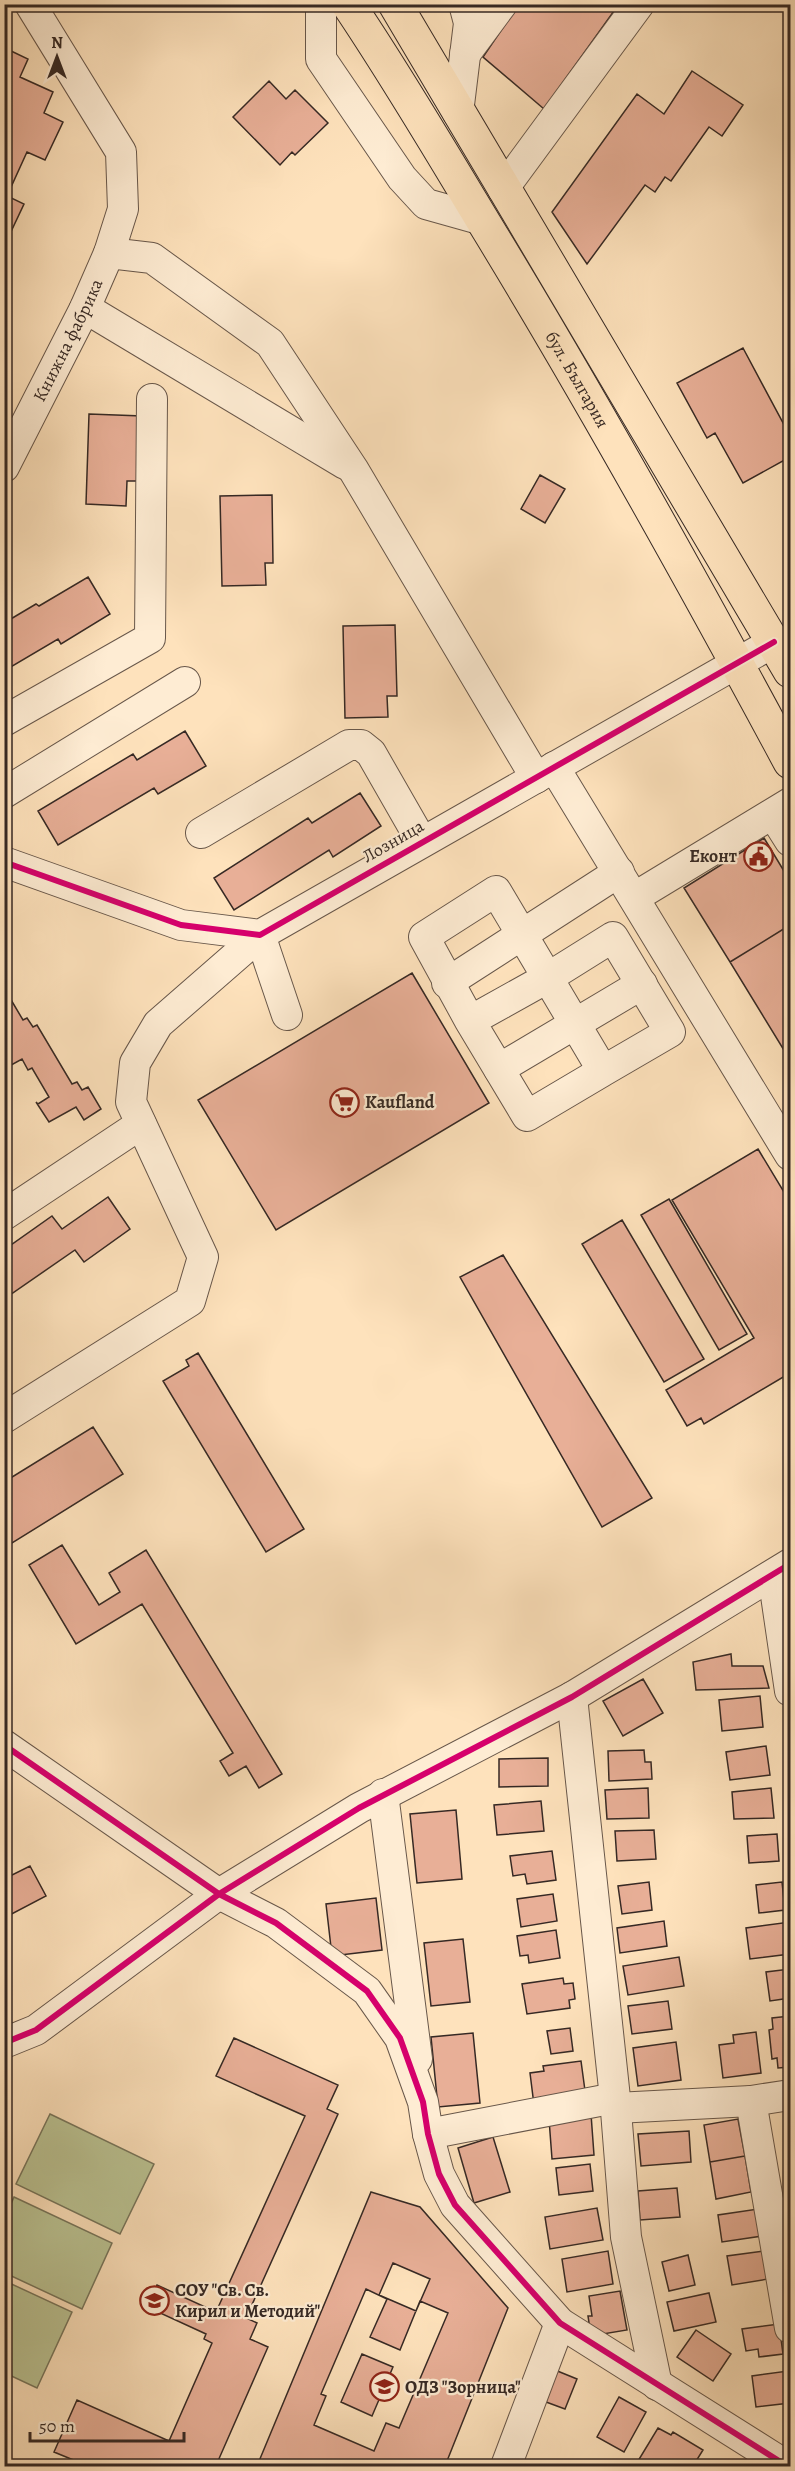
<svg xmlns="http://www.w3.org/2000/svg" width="795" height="2471" font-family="Alegreya,serif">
<rect width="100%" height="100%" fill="#fee2bc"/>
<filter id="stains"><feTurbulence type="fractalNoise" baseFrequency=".00333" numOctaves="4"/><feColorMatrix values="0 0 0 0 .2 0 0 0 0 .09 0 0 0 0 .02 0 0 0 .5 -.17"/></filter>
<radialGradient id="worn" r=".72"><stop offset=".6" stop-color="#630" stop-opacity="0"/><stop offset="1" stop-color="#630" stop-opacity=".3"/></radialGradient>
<!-- green -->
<path fill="#bbc494" stroke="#78765c" stroke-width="1.5" d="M50 2114 154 2164 120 2234 16 2184Z
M14 2197 112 2243 82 2309 5 2273V2218Z
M5 2281 72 2312 37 2388 5 2373Z"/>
<!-- building -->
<path fill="#e8af97" stroke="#362924" stroke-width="1.5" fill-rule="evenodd" d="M519 4H619L544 109 483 57Z
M9 50 28 59 20 77 53 92 44 113 63 122 45 160 27 152 7 196 24 204 7 240 4 239V53Z
M692 71 743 105 722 136 709 127 671 181 665 177 655 192 645 185 587 264 552 212 637 94 664 114Z
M269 81 286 99 295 90 328 123 295 155 292 152 280 165 233 117Z
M743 348 790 436V457L743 483 715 433 707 438 677 383Z
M89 414 142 416 139 481H127L126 506 86 504Z
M540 475 565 489 545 523 521 509Z
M272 495 273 563H265L266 585 222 586 220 496Z
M88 577 110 614 61 644 58 639 4 671V623L36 604 39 606Z
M395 625 397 696H387L388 717 345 718 343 626Z
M185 731 206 766 158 794 154 788 58 845 38 811 133 754 137 760Z
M360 793 381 826 333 857 329 850 234 910 214 878 308 818 312 823Z
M764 838 790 881V925L730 962 684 888Z
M790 925V1060L730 962Z
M412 973 489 1103 276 1230 198 1100Z
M7 993 23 1020 27 1018 33 1027 37 1025 72 1084 77 1082 82 1090 88 1087 101 1109 84 1120 76 1107 49 1122 36 1102 38 1104 49 1097 32 1068 28 1070 22 1059 4 1069V994Z
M758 1149 790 1202V1373L704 1424 701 1418 687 1426 666 1390 754 1338 672 1200Z
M108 1197 130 1229 84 1262 75 1250 4 1299V1250L52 1216 62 1229Z
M669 1199 747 1334 719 1350 641 1215Z
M622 1220 704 1359 664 1382 582 1244Z
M503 1255 652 1498 602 1527 460 1277Z
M198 1353 304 1529 266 1552 163 1381 189 1366 186 1360Z
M93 1427 123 1474 4 1548V1482Z
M62 1545 99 1605 120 1592 109 1573 146 1550 282 1774 259 1788 246 1766 229 1776 220 1761 233 1753 142 1604 76 1644 29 1565Z
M731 1654 732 1666H763L769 1688 696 1690 693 1662Z
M643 1679 663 1713 623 1736 603 1701Z
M760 1696 763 1727 722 1731 719 1700Z
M766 1746 770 1775 730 1780 726 1752Z
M644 1750 645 1762H651L652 1779 609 1781 608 1751Z
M548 1758V1786L499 1787V1759Z
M648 1788 649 1818 607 1819 605 1790Z
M771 1788 774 1818 734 1819 732 1792Z
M541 1801 544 1831 497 1835 494 1805Z
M456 1810 462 1879 417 1883 410 1814Z
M654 1830 656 1859 617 1861 615 1831Z
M777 1834 779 1861 749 1863 747 1836Z
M552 1851 556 1880 527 1884 525 1874 513 1876 510 1856Z
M30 1866 46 1896 4 1918V1879Z
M649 1882 652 1910 622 1914 618 1886Z
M782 1882 785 1910 759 1913 756 1885Z
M553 1894 557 1921 521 1927 517 1899Z
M376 1898 382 1950 332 1956 326 1904Z
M664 1921 667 1946 620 1953 617 1928Z
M790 1922V1954L750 1959 746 1928Z
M556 1930 560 1958 529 1963 528 1955 520 1956 517 1936Z
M463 1939 470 2002 431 2006 424 1943Z
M679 1957 684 1986 628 1995 623 1966Z
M790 1969V1998L770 2001 766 1972Z
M563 1978 564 1984 573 1983 575 1999 569 2000 570 2008 527 2014 522 1984Z
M668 2001 672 2029 632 2034 628 2006Z
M790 2016V2067L778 2068 777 2058 772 2059 769 2030 773 2029 772 2018Z
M570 2028 573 2051 551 2054 547 2031Z
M756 2032 761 2073 723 2078 719 2045 734 2043 733 2035Z
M473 2033 480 2103 438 2107 431 2037Z
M234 2038 338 2085 327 2109 338 2114 246 2318 257 2323 250 2339 268 2347 218 2461 231 2466H88L54 2452 77 2400 169 2441 212 2343 204 2339 206 2334 147 2307 157 2285 216 2312 305 2116 216 2076Z
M676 2042 681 2080 638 2086 633 2048Z
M581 2061 586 2098 534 2105 530 2073 544 2071 543 2066Z
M591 2114 594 2155 552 2159 549 2119Z
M738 2119 745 2156 710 2162 704 2125Z
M689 2131 691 2162 641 2166 638 2134Z
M493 2137 510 2192 474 2203 458 2148Z
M745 2156 751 2192 716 2199 710 2162Z
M590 2164 593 2191 559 2195 556 2168Z
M790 2184V2212L785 2213 784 2185Z
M677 2188 680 2217 640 2220 638 2191Z
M371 2192 420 2207 508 2308 445 2466H257Z
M597 2208 603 2240 550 2249 545 2217Z
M758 2209 762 2236 722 2242 718 2215Z
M608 2251 613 2284 567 2292 562 2259Z
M764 2251 768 2279 732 2285 727 2256Z
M688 2255 695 2285 669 2291 662 2262Z
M393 2263 430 2279 416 2311 379 2295Z
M366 2289 387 2299 370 2337 400 2350 420 2301 448 2313 399 2428 386 2423 374 2451 314 2425 326 2396 321 2394ZM362 2354 393 2367 372 2416 341 2402Z
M620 2291 627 2330 591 2336 588 2316H592L589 2296Z
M709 2293 716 2322 674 2331 667 2302Z
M779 2324 783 2354 759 2357 758 2349 746 2351 742 2329Z
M696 2330 731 2354 713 2381 677 2357Z
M550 2368 577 2379 565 2409 538 2399Z
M788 2371 790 2403 756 2407 752 2376Z
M619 2397 646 2412 624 2452 597 2437Z
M658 2428 671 2435 673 2432 703 2450 693 2466H647L638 2461Z"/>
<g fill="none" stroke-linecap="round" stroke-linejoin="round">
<defs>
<g id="minor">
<path d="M321 4V59L402 178 426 204 483 220"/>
<path d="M465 54 502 4"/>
<path d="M458 113 469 23 464 4"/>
<path d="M503 189 639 4"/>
<path d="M109 253 152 258 270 343 353 469 536 778"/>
<path d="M85 308 345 464"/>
<path id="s1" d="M4 467 85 308 109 253 123 209 121 152 30 4"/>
<path d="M4 721 150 638 152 399"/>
<path d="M554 767 790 1155"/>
<path d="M4 793 185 682"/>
<path d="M773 814 790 841"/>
<path d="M201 833 349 745H361L371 753 422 842"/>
<path d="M4 862 181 925 260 935 774 642"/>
<path d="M635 897 790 803"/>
<path d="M447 983 619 872"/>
<path d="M470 1021 424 937 496 891 603 1071 670 1032 613 937 549 977 470 1021 527 1116 603 1071"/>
<path d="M499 1069 642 984"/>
<path d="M4 1215 141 1124"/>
<path d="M4 1418 190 1301 203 1257 131 1102 135 1063 158 1024 260 935 287 1015"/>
<path d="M773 1575 790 1691"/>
<path d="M572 1697 615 2098 626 2237 657 2385"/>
<path d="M4 1745 219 1894 276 1923 367 1991 400 2038 423 2102 428 2134 439 2174 455 2205 560 2323 787 2466"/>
<path d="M383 1794 417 2059"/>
<path d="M4 2043 36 2030 219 1894 359 1808 572 1697 790 1564"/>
<path d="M751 2101 790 2328"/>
<path d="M616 2108 751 2101 790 2095"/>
<path d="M428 2134 615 2098"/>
<path d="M506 2466 560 2323"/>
</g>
<g id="major">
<path id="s2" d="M348 4C398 78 443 155 489 231 595 405 694 583 790 762"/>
<path d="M395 4 790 671"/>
</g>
</defs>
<!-- minor casing -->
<use href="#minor" stroke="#68574a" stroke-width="32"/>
<!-- major casing -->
<use href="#major" stroke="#362924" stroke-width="35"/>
<!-- minor -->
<use href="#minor" stroke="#feecd3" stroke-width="30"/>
<!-- major -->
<use href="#major" stroke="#fee2bc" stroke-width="33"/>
<defs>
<path id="cycleway" d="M4 862 181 925 260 935 774 642
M4 1745 219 1894 276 1923 367 1991 400 2038 423 2102 428 2134 439 2174 455 2205 560 2323 787 2466
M4 2043 36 2030 219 1894 359 1808 572 1697 790 1564"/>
</defs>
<!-- cycleway casing -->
<use href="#cycleway" stroke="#feecd3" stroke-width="10"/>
<!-- cycleway -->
<use href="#cycleway" stroke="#d6006c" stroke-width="6"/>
</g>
<!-- icons -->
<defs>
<symbol id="civic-ring" viewBox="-11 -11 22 22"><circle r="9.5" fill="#feecd3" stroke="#8f2418" stroke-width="1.5"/><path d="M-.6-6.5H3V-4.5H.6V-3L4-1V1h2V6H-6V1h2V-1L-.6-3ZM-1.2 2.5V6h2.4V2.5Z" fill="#8f2418"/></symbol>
<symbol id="supermarket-ring" viewBox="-11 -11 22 22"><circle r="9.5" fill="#feecd3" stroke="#8f2418" stroke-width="1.5"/><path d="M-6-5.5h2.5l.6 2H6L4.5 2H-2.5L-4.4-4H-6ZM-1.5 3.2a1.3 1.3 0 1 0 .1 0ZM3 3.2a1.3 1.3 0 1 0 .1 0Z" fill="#8f2418"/></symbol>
<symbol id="school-ring" viewBox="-11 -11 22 22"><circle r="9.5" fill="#feecd3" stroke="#8f2418" stroke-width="1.5"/><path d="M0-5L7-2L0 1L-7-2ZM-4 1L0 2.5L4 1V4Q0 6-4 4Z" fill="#8f2418"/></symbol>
</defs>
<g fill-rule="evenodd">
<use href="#civic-ring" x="742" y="840" width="33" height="33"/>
<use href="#supermarket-ring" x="328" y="1086" width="33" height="33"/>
<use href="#school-ring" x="138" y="2284" width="33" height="33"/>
<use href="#school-ring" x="368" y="2370" width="33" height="33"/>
</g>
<g text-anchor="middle" stroke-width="4.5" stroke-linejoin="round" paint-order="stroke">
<!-- street labels -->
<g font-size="18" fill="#362924" stroke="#feecd3">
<text dy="6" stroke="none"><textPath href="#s1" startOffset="142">Книжна фабрика</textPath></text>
<text dy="6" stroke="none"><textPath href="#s2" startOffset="440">бул. България</textPath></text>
<text transform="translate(393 841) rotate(-30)" y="6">Лозница</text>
</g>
<!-- poi labels -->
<g font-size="18" font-weight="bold" fill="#362924" stroke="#feecd3" text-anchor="start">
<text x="737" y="862" text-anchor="end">Еконт</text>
<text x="365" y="1108">Kaufland</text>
<text x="175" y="2296">СОУ "Св. Св.<tspan x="175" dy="21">Кирил и Методий"</tspan></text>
<text x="405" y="2393">ОДЗ "Зорница"</text>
</g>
</g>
<!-- margin -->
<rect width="795" height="2471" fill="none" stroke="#fee2bc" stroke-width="24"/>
<rect x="6" y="6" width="783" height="2459" fill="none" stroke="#362924" stroke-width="3"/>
<rect x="12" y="12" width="771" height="2447" fill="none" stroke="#362924" stroke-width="1.5"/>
<!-- north arrow -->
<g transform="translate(57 57)" stroke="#feecd3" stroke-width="4.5" paint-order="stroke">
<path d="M0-4.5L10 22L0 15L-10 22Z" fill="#362924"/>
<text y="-9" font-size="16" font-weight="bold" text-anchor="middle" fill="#362924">N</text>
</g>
<!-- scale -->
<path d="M30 2432v9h154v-9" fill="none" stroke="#362924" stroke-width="3"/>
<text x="39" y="2432" font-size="18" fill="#362924" stroke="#feecd3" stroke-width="4.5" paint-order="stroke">50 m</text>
<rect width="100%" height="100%" filter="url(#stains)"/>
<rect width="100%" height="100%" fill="url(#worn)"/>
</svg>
